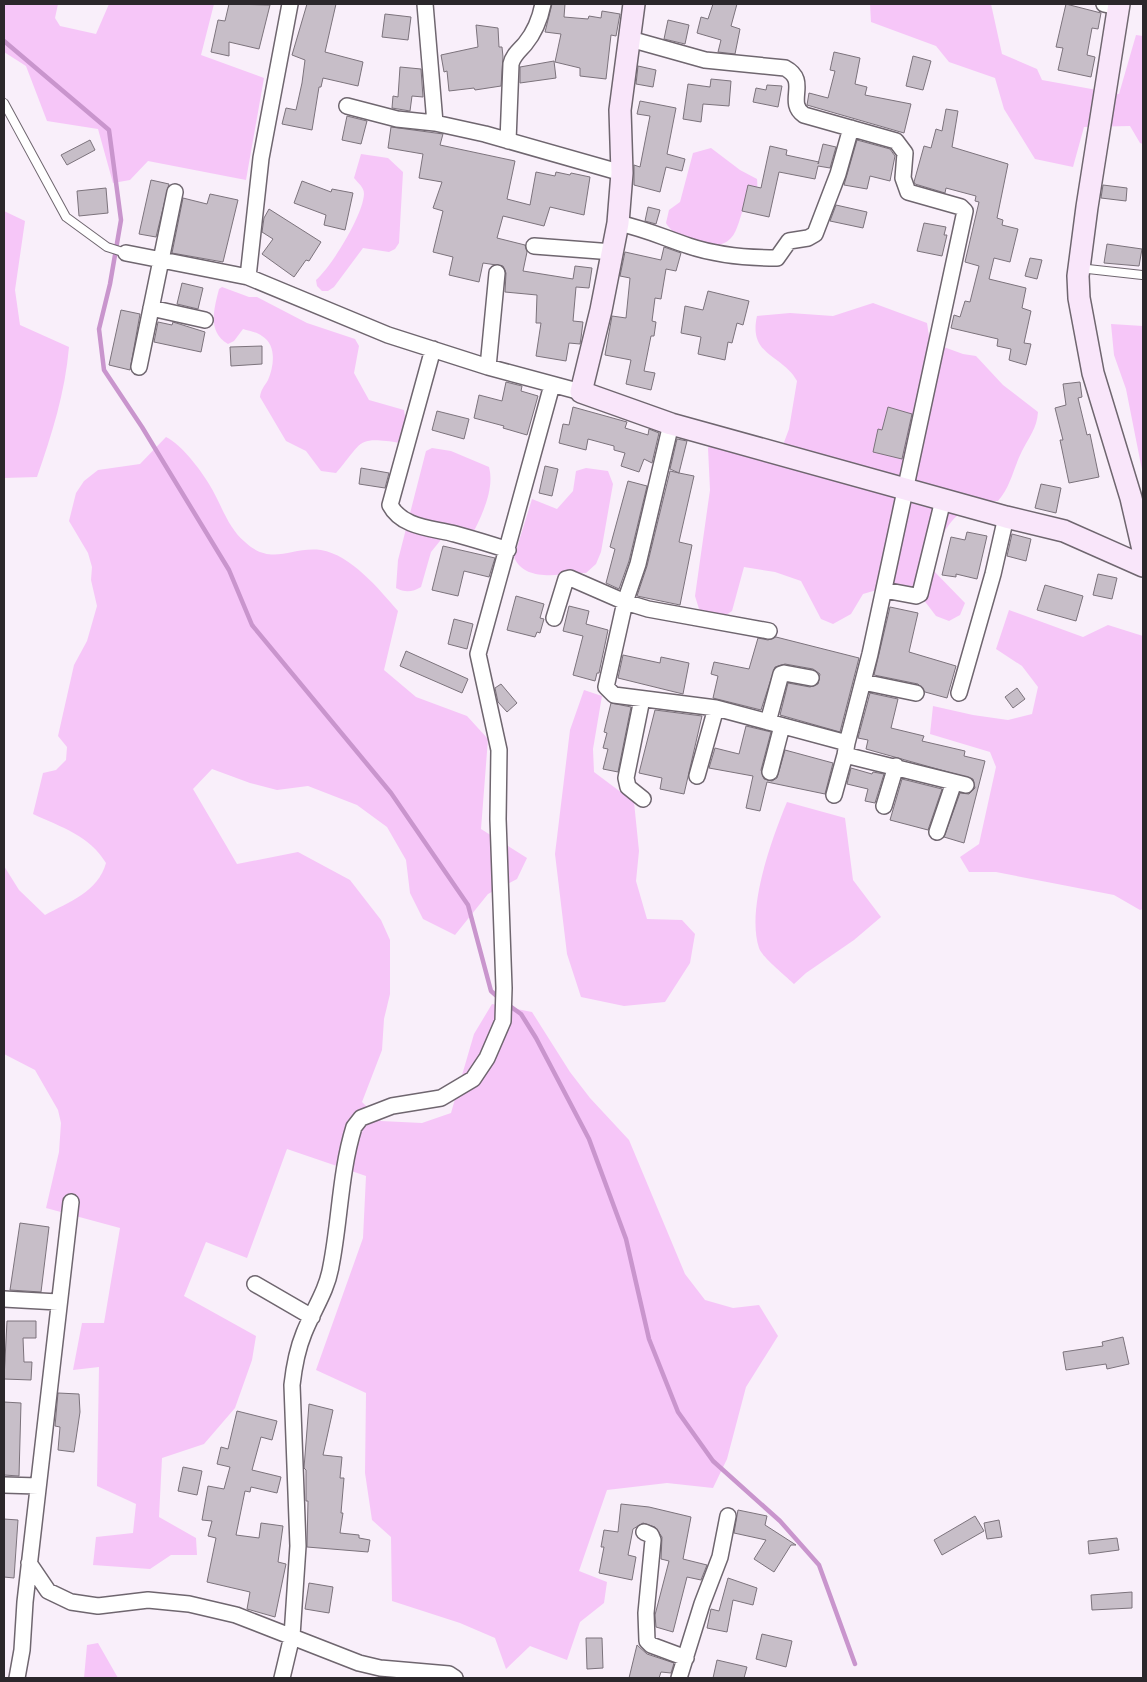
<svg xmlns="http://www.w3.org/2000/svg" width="1147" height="1682" font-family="'Titillium Web',sans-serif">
<rect width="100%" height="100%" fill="#f9effa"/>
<!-- green -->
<path fill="#f6c6f8" d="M4 4H58L55 18 60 26 96 34 109 4H214L201 55 264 78 246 180 148 161 130 180 113 183 98 129 47 121 26 66 4 52Z
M870 4H991L1002 54 1037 69 1042 80 1119 94 1136 35 1143 36V144L1140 143 1130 126 1084 127 1073 167 1035 159 1004 109 995 78 949 62 936 46 871 22Z
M711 148 740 170 757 179C759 198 751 193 745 205 740 215 738 231 731 238 716 255 675 240 666 223L669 210 680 202 693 153Z
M361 154 388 158 403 172 399 243 395 249 389 252 363 248 334 287 328 291H322L317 286 316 280C332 266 363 215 364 194 364 187 358 183 354 178Z
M4 211 25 221 15 290 20 325 69 347C65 393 52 434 37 477L4 478Z
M222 287 249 297H257L307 323 355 339 359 346 354 373 369 400 404 410 406 423 401 443C355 436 364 441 336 473L321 471 306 451 286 441 260 397C261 389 264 387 268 380 274 366 277 345 262 336 257 332 249 331 243 329L234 341 228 344C207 332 214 309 219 289Z
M873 303 927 323 930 342 963 354 976 356 1003 385 1038 412C1037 428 1029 437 1022 451 1013 469 1011 486 998 501 957 499 940 533 930 567L965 603 960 615 949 621 936 616 920 595 909 586 897 584 863 594 851 614 833 624 821 619 801 581 775 572 744 567 732 611 723 617 710 615 699 609 695 596 710 490 708 448 712 441 777 461 789 429 797 381C782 354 748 356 757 316L790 313 833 316Z
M1111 324 1143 326V475L1126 389 1114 355Z
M166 437C181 444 200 469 209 484 221 503 227 527 245 542 272 567 291 546 321 550 351 555 379 589 398 611L384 670 416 697 467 716 488 739 481 829 527 858 517 879 488 894 455 935 423 919 410 893 406 860 387 827 357 805 308 786 277 790 250 783 212 769 193 789 237 864 298 852 350 880 381 920 390 940V994L384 1019 382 1050 362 1102 381 1121 422 1123 451 1113 474 1034 492 1004 532 1012 570 1072 590 1098 629 1140 685 1274 705 1300 733 1308 759 1305 778 1336 746 1387 727 1459 713 1488 667 1483 607 1490 579 1571 607 1582 604 1603 580 1622 567 1660 530 1646 506 1669 495 1638 460 1623 392 1601 391 1537 372 1520 365 1473 366 1393 316 1370 363 1238 366 1176 287 1149 247 1258 206 1242 184 1296 256 1336 252 1360 235 1408 204 1444 162 1458 159 1517 196 1538 197 1555H171L150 1569 93 1565 96 1537 133 1533 136 1504 97 1486 99 1367 73 1370 82 1323H104L120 1228 46 1208 59 1152 61 1123 58 1110 35 1070 4 1054V866L19 890 45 915C69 902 98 892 106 863 90 836 61 827 33 814L43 773 56 770 66 760 67 747 58 736 74 665 87 641 97 606 91 580 92 567 88 553 69 521 76 493 84 481 98 470 140 464Z
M432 448 451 451 489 467C495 490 481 517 471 537L444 536 431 552 421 587C413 592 405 593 396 588L398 560 426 451Z
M586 468 608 471 613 484 601 552 596 564 586 573C563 573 525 584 514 557L532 499 557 509 573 491 576 471Z
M1009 610 1083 637 1108 625 1143 636V909L1140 910 1114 895 996 872H969L960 857 979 844 996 767 990 752 930 734 933 706 973 715 1008 720 1032 714 1038 687 1022 666 996 649Z
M584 690 602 696 593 749 594 772 634 802 639 851 636 881 647 919 682 920 695 934 690 963 665 1002 624 1006 581 997 567 954 555 854 570 730Z
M787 802 845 818 853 880 881 917 854 940 806 973 794 984C786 976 762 957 759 948 746 909 772 838 787 802Z
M98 1643 118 1678H84L87 1645Z"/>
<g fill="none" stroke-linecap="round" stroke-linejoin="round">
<!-- stream -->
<path stroke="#c995cd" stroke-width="4.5" d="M4 41 109 130 121 220 110 284 99 329 104 370 142 427 229 570 252 625 391 793 468 905 491 991 499 998
M507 1004 521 1014 536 1038 589 1139 626 1239 649 1339 678 1412 713 1461 780 1521 819 1565 855 1664"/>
</g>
<!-- building -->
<path fill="#c7bec8" stroke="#7c737c" d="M229 4 270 5 259 49 229 42V56L211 52 218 20 225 21Z
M307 4H336L325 52 363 62 358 86 323 78 321 87H319L312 130 282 124 286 108 296 110 302 83 305 60 292 55Z
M552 4H565L564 17 588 19 589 16 601 18 602 11 620 14 616 36 611 35 606 79 580 76V68L555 62 561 34 545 32Z
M713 4H737L731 26 740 29 735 54 718 52 721 40 697 33 701 17 708 19Z
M1066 4 1101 13 1098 29 1092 28 1087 55 1095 57 1091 77 1058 70 1063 48 1056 47Z
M385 14 411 17 408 40 382 37Z
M668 20 689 25 685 44 664 39Z
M476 25 498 28 499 47H502L503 57 501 86 475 90 474 88 449 91 447 71 444 72 441 55 478 47Z
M834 52 860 58 855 84 867 87 865 95 911 104 904 133 807 105 809 93 828 98 835 71 830 70Z
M913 56 931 61 923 90 906 86Z
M554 61 556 78 520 83V67Z
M638 66 656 70 653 87 636 84Z
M400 67 421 69 423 97 412 96 410 111 392 108 393 96 398 97Z
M711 79 731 81 729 106 703 104 701 122 683 119 688 84 710 87Z
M767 85 782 86 778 107 753 102 756 88 766 90Z
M640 101 676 108 667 154 685 159 682 171 666 167 660 192 634 185V165L640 167 650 116 637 114Z
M946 109 958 111 952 147 1008 164 997 218 1003 220 1002 225 1018 229 1010 262 994 258 989 279 1026 288 1022 308 1031 311 1024 343 1031 344 1026 365 1009 360 1011 349 997 346 998 339 951 328 954 315 960 317 965 301 970 302 979 266 965 262 979 202 975 201 976 196 946 188 945 193 915 184 914 182 924 146 931 148 936 129 942 131Z
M347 116 367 121 361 144 342 140Z
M391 127 443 134 440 145 515 161 507 199 530 205 536 172 555 176 556 172 570 175 571 173 590 177 584 215 550 207 544 226 503 216 497 238 525 245 527 252 523 271 573 279 575 266 592 268 589 288 576 287 573 321 583 322 581 338 580 344 569 343 566 361 536 356 541 323H536L537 295 505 292 506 273 503 266 483 263 479 282 449 275 453 257 433 252 443 211 433 208 442 182 419 178 423 154 388 148Z
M90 140 95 150 67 165 61 155Z
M857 140 890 149 895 156 890 181 870 176 867 189 844 185Z
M823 144 836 147 830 168 818 166 815 179 779 172 769 217 742 211 748 185 761 188 770 146 787 150 786 155 819 162 818 164Z
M151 180 169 184 156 237 139 234Z
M302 181 331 192 332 189 353 193 345 230 324 225 326 215 294 203Z
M1103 185 1127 188 1126 201 1101 198Z
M106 188 108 213 79 216 77 191Z
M210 194 238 200 223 262 172 253 183 198 207 204Z
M836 205 867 212 863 228 830 221Z
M648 207 660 210 656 224 645 221Z
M269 209 321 242 309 261 306 260 294 277 262 254 273 239 262 232 264 218Z
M924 223 946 227 944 235H947L942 256 917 251Z
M1107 244 1142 249 1139 266 1104 263Z
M664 247 681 253 676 271 666 269 661 299 655 298 652 321 656 322 654 336H651L644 371 655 373 651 390 626 384 631 360 605 355 612 316 626 318 630 278 620 276 625 252 661 260Z
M1030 258 1042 260 1037 279 1025 276Z
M182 283 203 288 198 309 177 304Z
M708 291 749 301 743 325 737 323 732 343 728 342 725 360 698 354 701 337 681 333 685 306 703 310Z
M121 310 140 314 130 370 109 365Z
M158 322 172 325 173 322 205 332 201 352 154 342Z
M262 346V364L231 366 230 347Z
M506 382 522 386 521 391 538 396 527 435 503 428 504 426 474 418 479 395 502 401Z
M1080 382 1082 397 1078 398 1087 435 1090 434 1099 477 1069 483 1060 440H1063L1055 408 1066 405 1063 384Z
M573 407 627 422 625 428 648 435 649 429 659 433 652 463 644 459 639 472 621 466 625 453 614 450V446L588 439 586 450 559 443 563 424 569 425Z
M888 407 912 414 902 459 873 452 878 429 882 430Z
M437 411 469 419 464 439 432 430Z
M677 439 687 441 679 473 694 476 679 542 692 545 680 605 637 596 647 566 670 471 679 473 670 469Z
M545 466 558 469 552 496 539 493Z
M361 468 389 473 385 488 359 484Z
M628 481 647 486 629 561 619 589 606 583 615 549 610 547Z
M1041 484 1061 488 1056 513 1035 508Z
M967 532 987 536 977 579 956 574V577L942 575 951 537 965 540Z
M1012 534 1031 539 1026 561 1007 556Z
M443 546 495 558 489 577 464 571 458 596 432 590Z
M1098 574 1117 578 1112 599 1093 595Z
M1045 585 1083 596 1076 621 1037 610Z
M516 596 544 604 540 618 544 619 540 633 537 632 535 637 507 630Z
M569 606 589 611 586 624 608 630 599 673H597L595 681 573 675 583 636 563 631Z
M890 607 918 613 909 652 956 666 947 698 925 692 918 684 874 675Z
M454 619 473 624 467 649 448 644Z
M776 637 859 658 840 732 780 715 788 683 810 687 818 684 820 674 813 669 785 664 775 667 761 710 713 698 718 676 711 674 714 662 749 669 758 638 768 640Z
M406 651 468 679 462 693 400 666Z
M623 655 660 663 661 657 689 663 683 694 618 678Z
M501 684 517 703 507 712 498 702 495 688Z
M1017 688 1025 699 1013 708 1005 697Z
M870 693 898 699 891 728 924 736 922 741 965 751 964 756 985 761 964 843 944 837 960 793 969 794 975 788 973 779 866 749 868 740 858 738Z
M611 703 631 707 618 772 603 769 608 749 603 748 607 733 604 732Z
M655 710 702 716 684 794 660 789 662 778 639 773Z
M746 726 771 732 761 770 764 779 772 781 777 778 785 750 833 763 825 794 767 782 760 811 746 808 753 776 709 768 715 748 739 754Z
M851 768 872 774 873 772 884 774 875 803 865 801 868 789 847 784Z
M902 779 942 789 928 830 890 820Z
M20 1223 49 1227 41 1292 10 1290Z
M7 1321H36V1338H23L24 1362H32L31 1380 4 1379Z
M1123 1337 1129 1364 1107 1369 1106 1364 1066 1370 1063 1352 1103 1346 1102 1342Z
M58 1393 79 1394 80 1412 74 1452 58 1450 60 1427 55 1426Z
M4 1402 21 1403 19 1476 4 1475Z
M309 1404 333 1410 323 1455 342 1457 340 1478H344L341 1513H343L340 1533 359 1535V1538L370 1540 368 1552 307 1547 308 1501H306V1470L304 1468Z
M237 1411 277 1421 272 1440 261 1437 252 1470 281 1477 277 1493 251 1487 250 1492 245 1491 236 1535 259 1538 261 1523 283 1526 278 1562 286 1564 275 1617 247 1609 250 1592 207 1582 216 1538 208 1536 212 1521 202 1520 208 1486 224 1489 230 1467 217 1464 221 1447 228 1449Z
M183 1467 202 1471 197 1495 178 1491Z
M621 1504 649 1507 691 1517 683 1559 707 1565 701 1580 687 1577 673 1632 656 1627 655 1615 669 1561 661 1559 662 1537 655 1527 643 1523 633 1529 628 1555 636 1557 632 1580 599 1573 604 1547H601L604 1530 618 1532Z
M738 1510 767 1516 765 1525 796 1545H791L774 1572 754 1559 766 1540 734 1533Z
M975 1516 984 1531 942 1555 934 1540Z
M4 1519 18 1520 14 1578 4 1577Z
M999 1520 1002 1537 987 1539 984 1523Z
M1117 1538 1119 1550 1089 1554 1088 1541Z
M728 1578 757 1588 753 1605 733 1600 727 1632 707 1628 711 1609 719 1611Z
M309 1583 333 1587 329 1613 305 1609Z
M1132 1592V1608L1092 1610 1091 1595Z
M762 1634 792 1641 786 1667 756 1659Z
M586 1638H602L603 1668 587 1669Z
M637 1645 647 1654 674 1663 671 1673 661 1672 659 1678H629Z
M717 1660 747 1667 744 1678H713Z"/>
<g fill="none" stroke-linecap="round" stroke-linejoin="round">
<defs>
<path id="lane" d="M4 103 66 217 107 247 126 253
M1079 268 1142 275"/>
<path id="street" d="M425 4 435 123 485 134 622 173
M1104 4 1118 7
M630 39 705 60 785 68C810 81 785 102 804 115L896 141 905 153 903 178 908 192 961 207 965 211 870 654 847 743 716 708 614 695 606 687 625 602 638 564 671 424
M347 106 397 119 435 123
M508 141 511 64C513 55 519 51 525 44 535 32 540 19 543 4
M618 223C646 229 662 237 689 246 716 255 748 258 777 258L789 241 808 238 815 234 838 174 851 128
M534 246 613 252
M126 253 248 277 388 335 488 367 581 392
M248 277 261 158 290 4
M151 308 205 320
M433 349 390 505C402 528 433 528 455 534 473 539 490 544 508 550
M139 367 175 192
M488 367 497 273
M884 590 916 596 920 594 943 500
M554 618 566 579 570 578 625 602 648 609 769 631
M863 682 916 693
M959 693 993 574 1006 517
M642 699 626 778 628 787 643 799
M768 722 781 674 784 673 811 678
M847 743 845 755 966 785
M770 772 782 726
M697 776 716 708
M834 795 845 755
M884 806 896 766
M937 832 954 782
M255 1284 312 1317
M4 1299 58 1302
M4 1485 38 1486
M644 1532 651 1535 653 1540 646 1613 647 1641 651 1645 686 1658
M29 1563 48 1591 71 1602 98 1606 148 1600 189 1604 236 1615 359 1663 380 1668 449 1674 455 1678
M17 1678 22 1650 25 1602 71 1202
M282 1678 292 1636 298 1546 292 1385C294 1367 297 1350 304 1333 313 1310 327 1291 331 1266 340 1221 340 1172 354 1127L361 1118 392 1106 441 1098 473 1079 487 1058 503 1021 504 988 498 819 499 750 478 654 552 385
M679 1678 702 1604 720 1557 728 1516"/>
<path id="secondary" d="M634 4 620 110 622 173 618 223 601 310 581 392 671 424 1006 517 1064 531 1143 566
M1119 4 1087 207 1078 276 1079 298 1093 373 1131 498 1143 550"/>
</defs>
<!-- lane casing -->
<use href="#lane" stroke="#6f666f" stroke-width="10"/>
<!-- street casing -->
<use href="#street" stroke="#6f666f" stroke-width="18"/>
<!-- secondary casing -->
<use href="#secondary" stroke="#6f666f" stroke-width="24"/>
<!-- lane -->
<use href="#lane" stroke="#fff" stroke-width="8"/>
<!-- street -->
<use href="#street" stroke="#fff" stroke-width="15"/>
<!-- secondary -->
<use href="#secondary" stroke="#f9e6fa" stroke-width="21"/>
</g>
<!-- border -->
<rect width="1147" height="1682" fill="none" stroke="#2b272b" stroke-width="10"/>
</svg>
